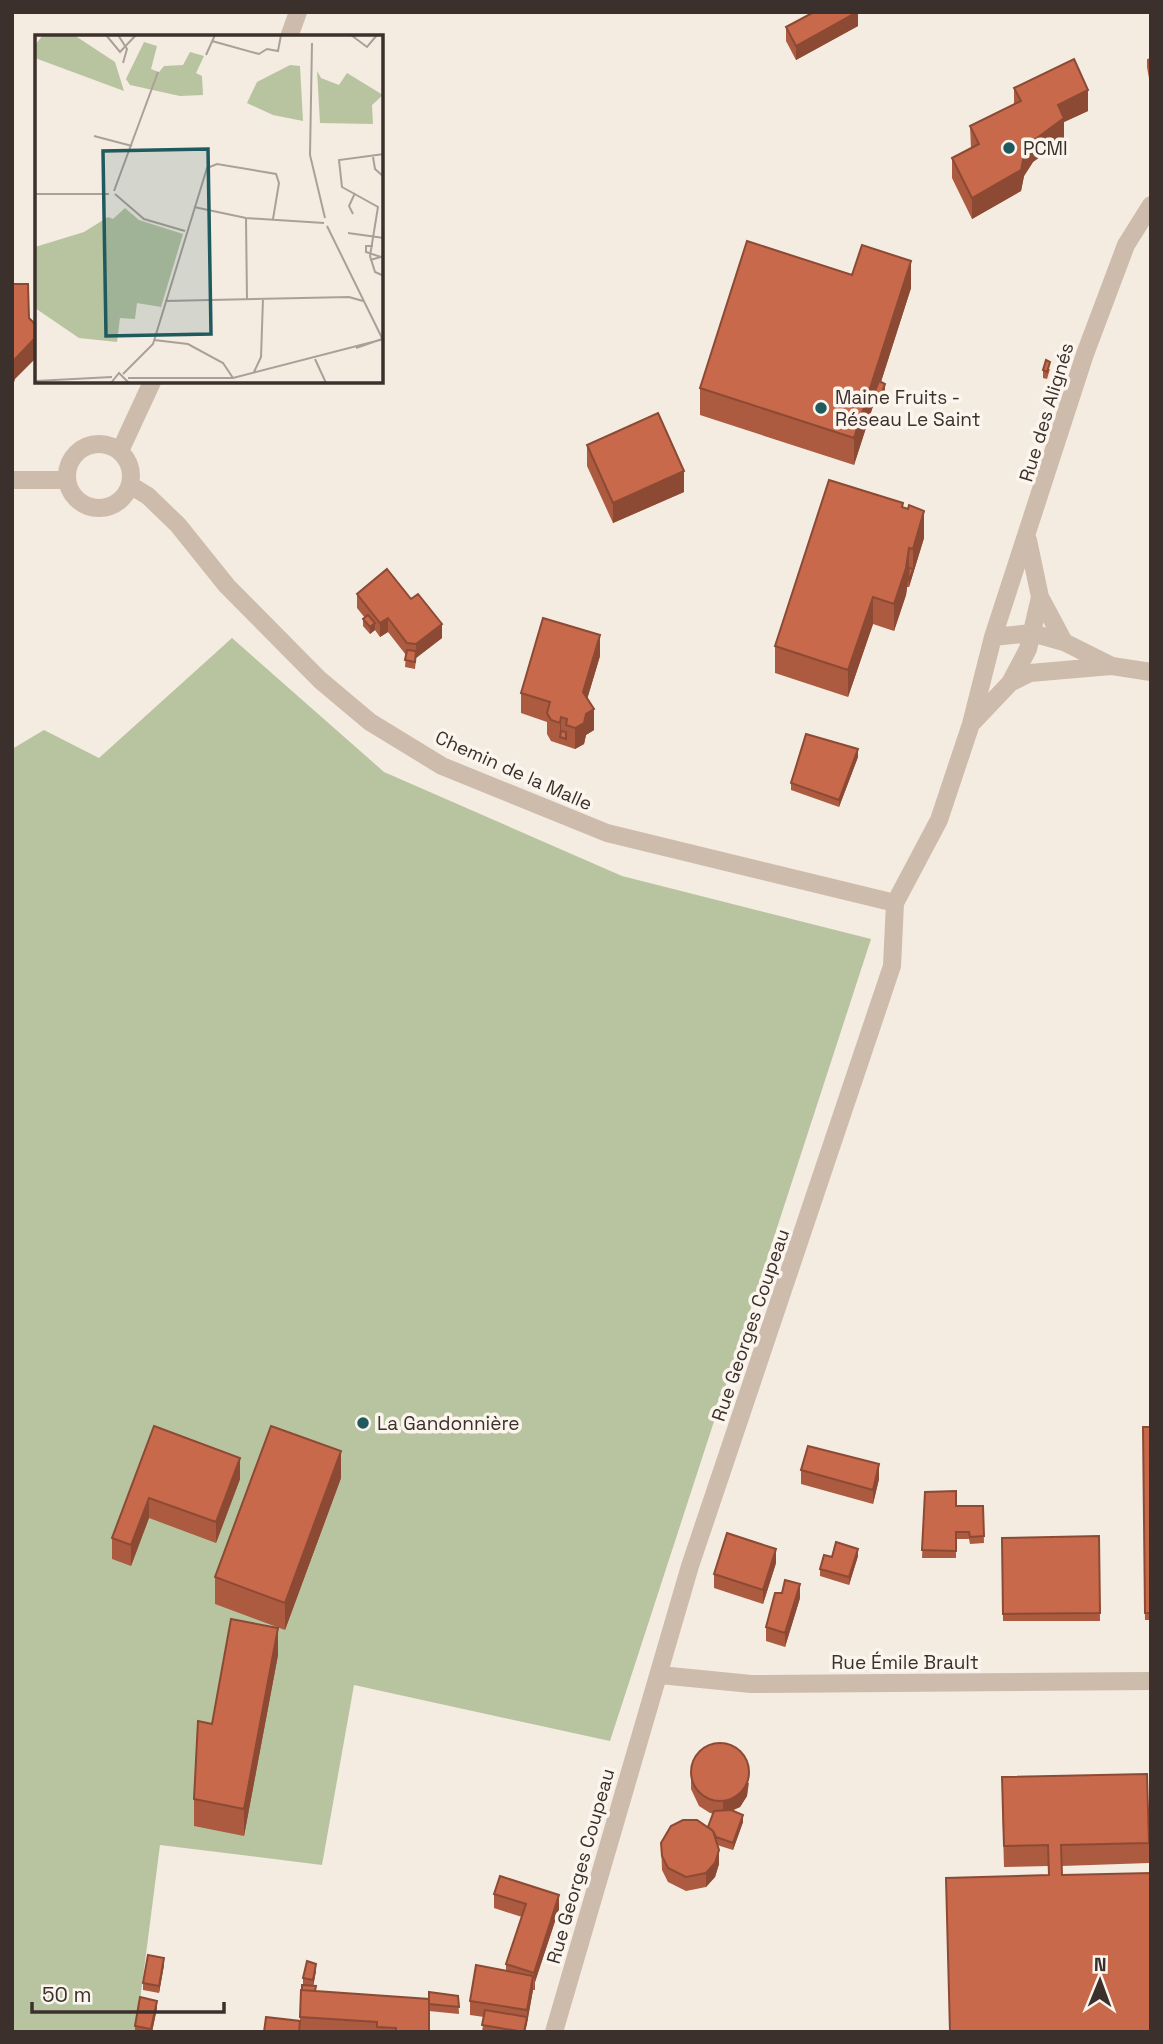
<svg xmlns="http://www.w3.org/2000/svg" width="1163" height="2044" font-family="'Space Grotesk',sans-serif">
<rect width="100%" height="100%" fill="#f4ebe1"/>
<!-- green -->
<path fill="#b8c4a0" d="M232 638 384 772 622 876 871 939 610 1741 354 1685 322 1865 160 1845 136 2032H12V749L44 730 99 758Z"/>
<g fill="none" stroke-linecap="round" stroke-linejoin="round">
<!-- minor -->
<path stroke="#cdbbac" stroke-width="18" d="M289 37 298 12
M67 476a32 32 0 1 1 64 0a32 32 0 1 1-64 0Z
M120 451 152 382
M12 480H67
M130 485 148 496 178 525 227 586 320 680 370 722 442 766 607 833 895 903
M1028 540 1040 597 1064 642
M993 637 1032 633 1064 642 1112 666 1151 672
M1010 683 1028 649 1040 597
M973 722 1010 683 1030 673 1111 666
M660 1675 751 1684 1151 1681
M554 2032 690 1566 892 966 895 903 939 820 971 724 993 637 1085 354 1126 245 1151 205"/>
</g>
<!-- wall -->
<path fill="#ac5a40" d="M858 12V26L796 60 786 41V27Z
M1151 56V90L1147 67V59H1148Z
M1014 88 1088 111 1064 122V139L1033 162 1024 176 1021 191 972 219 952 178V158L971 148 970 126 1014 105Z
M852 275 911 288 881 382 885 391 880 406 874 403 854 465 700 415V388Z
M1050 369 1047 379 1043 378V370Z
M587 445 684 492 613 523 587 466Z
M903 507 924 538 909 587H907L906 595 894 631 873 624 848 697 775 673V646Z
M357 594 442 638 416 658 415 669 405 667 406 655 388 632 380 637 375 630 370 634 363 626V619L365 618 357 608Z
M600 656 587 699 594 730 586 735 584 744 575 749 551 741 547 734V722L521 713V693Z
M858 757 839 807 791 790V783Z
M154 1426 240 1479 216 1543 149 1518 131 1566 112 1559V1538Z
M1143 1427H1151V1620H1145Z
M801 1470 879 1479 873 1504 801 1484Z
M341 1478 285 1630 215 1604V1577Z
M925 1492 956 1506H983L984 1543 970 1544 969 1539H956V1558H922Z
M1099 1536 1100 1621H1003L1002 1538Z
M858 1556 849 1585 820 1576V1569Z
M776 1563 763 1604 714 1588V1574Z
M800 1598 785 1647 766 1641V1627Z
M278 1655 244 1836 194 1826V1799L212 1724Z
M691 1774 749 1783 747 1796 740 1807 732 1810 743 1822 733 1850 717 1845 719 1864 715 1877 706 1887 686 1891 668 1882 662 1870 661 1843 708 1827 714 1814 710 1813 699 1806 691 1789Z
M1002 1798 1149 1843V1863L1062 1866 1048 1875V1866L1004 1867Z
M494 1894 559 1909 535 1982V1990H533L525 2032H482L484 2017 470 2015V2001L506 1971V1964L522 1917 494 1908Z
M164 1965 159 1993 143 1990V1983Z
M316 1971 313 1986 316 1991 429 1999 458 1996 459 2014 429 2011V2032L300 2031V2032V2021L301 1990 303 1985V1978Z
M157 2008 152 2032H135V2026Z"/>
<!-- shaded-wall -->
<path fill="#8c4a34" d="M857 12H858V26L796 60V46Z
M1088 90V111L1064 122V139L1033 162 1024 176 1021 191 972 219V198L1024 155 1058 105Z
M911 261V288L876 397 873 396 874 403 854 465V438Z
M37 336V357L15 379 12 389V369L15 359Z
M885 384V391L880 406V398Z
M684 471V492L613 523V503Z
M924 511V538L909 587V580L913 569V549Z
M909 548V575L906 595 894 631V604Z
M873 597V624L848 697V670Z
M388 618V632L380 637V623Z
M375 623V630L370 634V627Z
M442 624V638L416 658V644Z
M600 635V656L583 713V692Z
M594 709V730L586 735 584 744 575 749V728L586 714Z
M561 717V737H560V744V723Z
M858 749V757L839 807V800Z
M341 1451V1478L285 1630V1603Z
M240 1458V1479L216 1543V1522Z
M879 1464V1479L873 1504V1490Z
M149 1498V1518L131 1566V1545Z
M776 1549V1563L763 1604V1590Z
M858 1549V1556L849 1585V1577Z
M800 1584V1598L785 1647V1633Z
M278 1628V1655L244 1836V1809Z
M749 1769 747 1796 740 1807 723 1815V1801Z
M743 1815V1822L733 1850V1843Z
M719 1850V1864L715 1877 706 1887V1873Z
M559 1895V1909L535 1982V1990L534 1973Z
M164 1958V1965L159 1993V1986Z
M316 1964V1971L313 1987V1980Z
M533 1976V1990L527 2024 525 2032H524L527 2017V2010Z
M157 2001V2008L152 2032H151Z"/>
<!-- building -->
<path fill="#c8694b" stroke="#8c4a34" stroke-width="2" d="M814 12H857L796 46 786 27Z
M1074 59 1088 90 1058 105 1064 118 1033 141 1024 155 1021 170 972 198 952 158 979 144 970 126 1021 101 1014 88Z
M747 241 852 275 862 245 911 261 854 438 700 388Z
M12 284H28L29 318 37 326V336L15 359 12 369Z
M1046 360 1050 362 1047 372 1043 370Z
M879 381 885 384 880 398 873 396Z
M658 413 684 471 613 503 587 445Z
M829 480 903 503 902 507 908 509 909 505 924 511 913 549 909 548 906 568 894 604 873 597 848 670 775 646Z
M909 568 913 569 909 580H908Z
M387 569 411 599 418 594 442 624 416 644 407 643 388 618 380 623 357 594Z
M368 615 375 623 370 627 363 619Z
M543 618 600 635 583 692 594 709 586 714 584 723 575 728 566 725 567 719 561 717 560 723 551 720 547 713 550 702 521 693Z
M407 650 416 651 415 662 405 660Z
M561 731 566 732V739L560 737Z
M806 734 858 749 839 800 791 783Z
M154 1426 240 1458 216 1522 149 1498 131 1545 112 1538Z
M271 1426 341 1451 285 1603 215 1577Z
M1143 1427H1151V1613H1145Z
M808 1446 879 1464 873 1490 801 1470Z
M956 1491V1506H983L984 1536 970 1537 969 1532H956V1551L922 1550 925 1492Z
M727 1533 776 1549 763 1590 714 1574Z
M1099 1536 1100 1613 1003 1614 1002 1538Z
M836 1542 858 1549 849 1577 820 1569 824 1555 832 1557Z
M785 1580 800 1584 785 1633 766 1627 775 1593H782Z
M231 1619 278 1628 244 1809 194 1799 198 1721 212 1724Z
M691 1772a29 29 0 1 1 58 0a29 29 0 1 1-58 0Z
M1147 1774 1149 1843 1061 1845 1062 1875 1151 1873V2032H950L946 1878 1049 1875 1048 1845 1004 1846 1002 1777Z
M731 1810 743 1815 733 1843 716 1837 713 1831 708 1827 714 1811Z
M683 1820H697L713 1831 719 1850 715 1863 706 1873 686 1877 668 1868 662 1856 661 1843 671 1826Z
M500 1876 559 1895 534 1973 506 1964 526 1904 494 1894Z
M148 1955 164 1958 159 1986 143 1983Z
M307 1961 316 1964 313 1980 303 1978Z
M476 1965 533 1976 527 2010 470 2001Z
M302 1985 316 1986 315 1991 302 1990Z
M301 1990 429 1999V2032H396V2028L377 2027V2022L300 2017Z
M429 1992 458 1996 459 2007 429 2004Z
M140 1997 157 2001 151 2029 135 2026Z
M485 2010 527 2017 524 2032 482 2025Z
M266 2017 300 2021 299 2032H264Z"/>
<!-- markers -->
<g fill="#1f5a5e" stroke="#fbf5ee" stroke-width="2.5">
<circle cx="1009" cy="148" r="7"/>
<circle cx="821" cy="408" r="7"/>
<circle cx="363" cy="1423" r="7"/>
</g>
<g text-anchor="middle" stroke-width="7" stroke-linejoin="round" paint-order="stroke">
<!-- poi labels -->
<g font-size="19" fill="#3b302b" stroke="#fbf5ee" text-anchor="start">
<text x="1023" y="155">PCMI</text>
<text x="835" y="404">Maine Fruits -<tspan x="835" dy="22">Réseau Le Saint</tspan></text>
<text x="377" y="1430">La Gandonnière</text>
</g>
<!-- street labels -->
<g font-size="19" fill="#3b302b" stroke="#fbf5ee">
<text transform="translate(1046 412) rotate(-73)" y="7">Rue des Alignés</text>
<text transform="translate(514 770) rotate(24)" y="7">Chemin de la Malle</text>
<text transform="translate(750 1325) rotate(-71)" y="7">Rue Georges Coupeau</text>
<text x="905" y="1669">Rue Émile Brault</text>
<text transform="translate(580 1866) rotate(-74)" y="7">Rue Georges Coupeau</text>
</g>
</g>
<!-- overview -->
<g transform="translate(35 35)">
<rect width="348" height="348" fill="#f4ebe1"/>
<path d="M8 0H39L80 27 89 56 0 23V10ZM109 7 122 11 116 34 124 37 129 31 148 30 155 17 169 21 161 38 167 41 168 60 145 61 95 50 91 44ZM255 30 265 31 268 86 238 80 212 68 222 47ZM282 36 286 43 304 50 312 38 348 60 337 70 338 89 285 88ZM90 173 104 185 148 199 126 272 102 268 100 284 85 283 82 307 44 303 0 273V212L49 197 73 182 78 184Z" fill="#b8c4a0"/>
<path fill="none" stroke="#aaa098" stroke-width="2" d="M71 0 85 17 101 0M83 0 92 14 88 28M316 0 332 12 342 0M177 6 224 19 232 14 243 16 246 0M277 8 275 120 290 183M171 20 180 0M59 101 97 111M349 119 304 125 307 152 343 172 335 221 340 237 349 241M338 122 340 134 349 142M79 156 123 37M0 159H74M80 159 109 184 150 196M159 172 211 183 289 188M318 179 314 171 320 158M211 183 212 265M292 191 348 305M313 198 349 203M335 225 346 222 331 217V211H338M130 266 314 262 328 266M119 305 153 309 188 328 198 343M321 313 347 304M280 324 291 348M219 337 226 322 228 264M88 339 118 309 172 133 182 129 241 139 244 148 238 184M93 343H198L349 304M0 346 77 342M76 348 84 338 94 348"/>
<path fill="#1f5a5e" fill-opacity="0.15" stroke="#1f5a5e" stroke-width="3.5" d="M173 114 176 299 71 301 68 116Z"/>
<rect width="348" height="348" fill="none" stroke="#3b302b" stroke-width="3.5"/>
</g>
<!-- border -->
<rect width="1163" height="2044" fill="none" stroke="#3b302b" stroke-width="28"/>
<!-- north arrow -->
<g transform="translate(1100 1981) rotate(1)" stroke="#fbf5ee" stroke-width="5" paint-order="stroke">
<path d="M0-5L12 26L0 18L-12 26Z" fill="#3b302b"/>
<text y="-10" font-size="19" font-weight="bold" text-anchor="middle" fill="#3b302b">N</text>
</g>
<!-- scale -->
<path d="M32 2002v10h192v-10" fill="none" stroke="#3b302b" stroke-width="3.5"/>
<text x="42" y="2002" font-size="21" fill="#3b302b" stroke="#fbf5ee" stroke-width="5" paint-order="stroke">50 m</text>
</svg>
